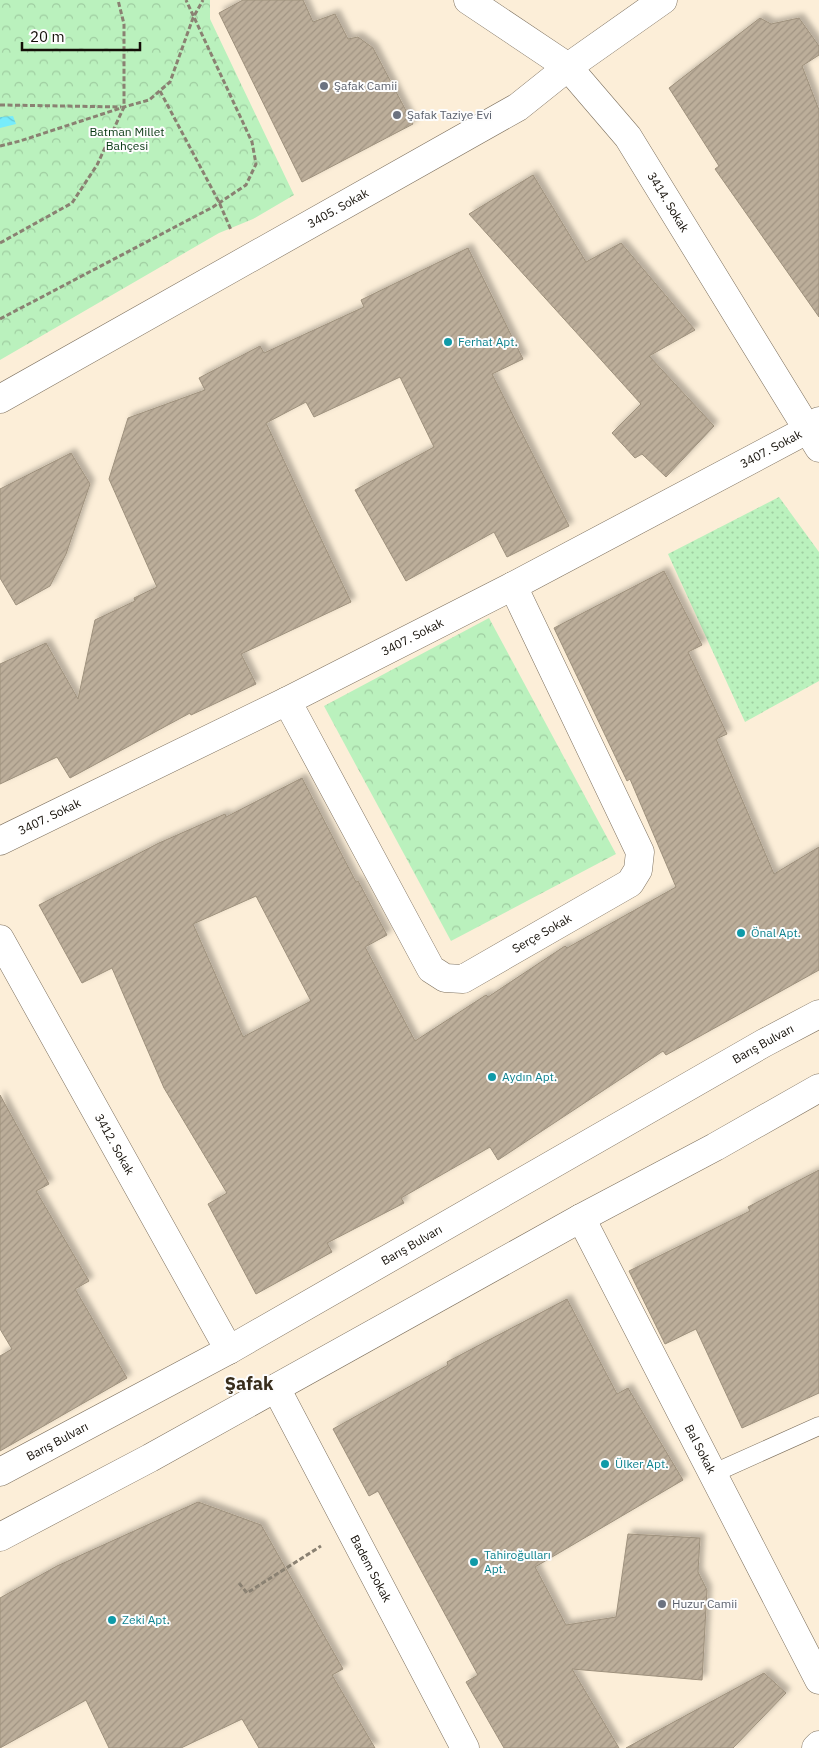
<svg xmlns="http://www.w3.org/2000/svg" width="819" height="1748" font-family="'IBM Plex Sans',sans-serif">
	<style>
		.park { fill: url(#park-crowns) }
		.garden { fill: url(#garden-dots) }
		.water { fill: url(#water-waves) }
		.building { fill: url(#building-hatch); stroke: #9e917d; fill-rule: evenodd; filter: url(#shadow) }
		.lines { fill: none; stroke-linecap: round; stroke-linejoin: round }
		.service-casing { stroke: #7d705e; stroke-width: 19 }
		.minor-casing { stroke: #7d705e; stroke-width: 29 }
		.secondary-casing { stroke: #7d705e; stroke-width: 29 }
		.path { stroke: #8a8172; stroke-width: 3; stroke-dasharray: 5 2.5; stroke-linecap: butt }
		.service { stroke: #fff; stroke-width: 18 }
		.minor { stroke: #fff; stroke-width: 28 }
		.secondary { stroke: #fff; stroke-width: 28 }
		.worship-dot { fill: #6b7280; stroke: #fdfdfd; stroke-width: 2 }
		.culture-dot { fill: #0f9aa8; stroke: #fdfdfd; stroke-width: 2 }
		.labels { text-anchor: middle; stroke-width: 4; stroke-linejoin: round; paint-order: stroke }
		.worship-label { font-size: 12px; fill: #5b616d; stroke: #fdfdfd; text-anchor: start }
		.park-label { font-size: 12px; fill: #083812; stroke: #fdfdfd }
		.street-label { font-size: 12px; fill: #140f08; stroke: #fdfdfd }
		.culture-label { font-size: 12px; fill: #0d838f; stroke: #fdfdfd; text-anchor: start }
		.district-label { font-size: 18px; font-weight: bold; fill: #382d1c; stroke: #fdfdfd }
	</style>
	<defs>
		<pattern id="park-crowns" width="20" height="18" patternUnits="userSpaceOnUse" patternTransform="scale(1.25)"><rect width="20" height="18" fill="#baf1bd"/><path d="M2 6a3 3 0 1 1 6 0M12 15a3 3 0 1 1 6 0" fill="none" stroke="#9fcda1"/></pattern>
		<pattern id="garden-dots" width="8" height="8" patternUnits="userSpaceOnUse" patternTransform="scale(1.25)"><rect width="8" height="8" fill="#baf1bd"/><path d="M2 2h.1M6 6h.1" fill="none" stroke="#9fcda1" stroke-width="1.8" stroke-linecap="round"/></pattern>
		<pattern id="water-waves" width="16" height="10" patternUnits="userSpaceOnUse" patternTransform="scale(1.25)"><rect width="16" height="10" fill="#77ecfb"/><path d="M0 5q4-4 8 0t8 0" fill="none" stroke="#66c9d6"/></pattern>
		<pattern id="building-hatch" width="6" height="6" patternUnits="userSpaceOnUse" patternTransform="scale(1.25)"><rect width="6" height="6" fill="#bcae9a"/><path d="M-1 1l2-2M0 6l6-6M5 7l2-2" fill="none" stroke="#a19483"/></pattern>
		<filter id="shadow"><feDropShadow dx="4.5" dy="-4.5" stdDeviation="2.5" flood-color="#0004"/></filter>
	</defs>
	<rect width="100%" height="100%" fill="#fceed8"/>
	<g class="park">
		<path d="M0 0H210V19L294 195 253 219 219 233 0 360Z"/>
		<path d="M489 618 616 854 451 941 324 706Z"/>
	</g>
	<path class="garden" d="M779 497 819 552V681L745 722 668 554Z"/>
	<path class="water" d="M13 116 16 124 0 128V117Z"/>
	<g class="building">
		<path d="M243 0H303L313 22 335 14 348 39 358 37 373 48 413 124 302 182 219 13Z"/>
		<path d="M760 18 771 24 799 18 819 46V55L802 66 819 110V317L715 169 719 166 669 88Z"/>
		<path d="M533 175 586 262 621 243 695 330 649 356 714 426 666 477 642 454 635 458 612 433 641 404 469 214Z"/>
		<path d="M468 248 523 359 492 374 569 526 507 557 494 532 406 581 355 490 434 447 400 377 314 417 306 402 266 423 351 602 241 654 256 684 191 715 190 713 70 778 57 757 0 784V664L46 643 78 699 95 620 135 601 134 598 157 587 109 479 128 418 205 390 199 378 260 346 264 353 364 307 361 300Z"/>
		<path d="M71 453 90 484 66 554 50 586 16 605 0 578V489Z"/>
		<path d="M664 571 702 645 688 652 727 734 716 739 774 874 819 847V970L666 1055 663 1051 498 1160 490 1147 401 1198 404 1203 327 1243 332 1252 256 1294 208 1204 227 1193 164 1088 112 968 82 983 39 905 159 843 225 814 226 817 302 778 356 882 358 881 387 935 365 947 415 1041 486 995 488 997 565 946 567 948 676 887 630 779 627 781 554 628ZM256 896 311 1001 243 1037 193 924Z"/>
		<path d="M0 1095 49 1184 36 1191 89 1281 75 1289 127 1378 0 1451V1356L12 1349 0 1329Z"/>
		<path d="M819 1170V1393L742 1428 696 1329 665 1344 629 1271 750 1211 748 1207Z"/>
		<path d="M567 1299 617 1394 628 1388 683 1480 535 1567 566 1625 616 1617 628 1534 700 1538 698 1572 707 1590 702 1680 572 1669 619 1748H504L466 1682 478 1675 378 1491 369 1496 333 1429 448 1365 447 1362Z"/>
		<path d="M198 1502 261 1525 343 1669 332 1675 375 1748H259L242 1719 181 1748H109L86 1700 0 1748V1598L57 1566Z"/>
		<path d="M764 1673 786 1693 733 1748H626Z"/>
	</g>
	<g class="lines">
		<g class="service-casing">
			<path id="service" d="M714 1473 819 1426"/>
		</g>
		<g class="minor-casing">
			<g id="minor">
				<path id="s1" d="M468 0 568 67 628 137 819 448"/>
				<path id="s2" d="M0 399 518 107 568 67 663 0"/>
				<path id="s3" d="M287 701 431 969 445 978 463 979 630 883 638 870 640 852 513 586"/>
				<path id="s4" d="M0 841 287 701 513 586 807 430 819 421"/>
				<path id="s5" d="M0 939 229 1350"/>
				<path id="s6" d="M581 1218 819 1680"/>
				<path id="s7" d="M276 1388 465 1748"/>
				<path d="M816 1748 819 1745"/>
			</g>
		</g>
		<g class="secondary-casing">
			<g id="secondary">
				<path id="s8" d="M0 1472 229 1350 764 1043 819 1014"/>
				<path d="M0 1537 150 1458 581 1218 715 1147 819 1088"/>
			</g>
		</g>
		<g class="path">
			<path d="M160 91 219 202 231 230"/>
			<path d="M0 105 121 107"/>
			<path d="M0 146 20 141 124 107 149 100 170 82 193 18 203 0"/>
			<path d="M0 243 72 203 97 165 124 107V24L118 0"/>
			<path d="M0 319 213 207 246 185 256 164 252 142 186 0"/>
			<path d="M239 1583 247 1593 321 1546"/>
		</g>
		<use href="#service" class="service"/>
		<use href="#minor" class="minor"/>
		<use href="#secondary" class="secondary"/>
	</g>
	<g class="worship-dot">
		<circle cx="324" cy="86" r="5"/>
		<circle cx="397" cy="115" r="5"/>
		<circle cx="662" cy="1604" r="5"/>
	</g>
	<g class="culture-dot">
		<circle cx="448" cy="342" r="5"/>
		<circle cx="741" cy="933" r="5"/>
		<circle cx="492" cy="1077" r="5"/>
		<circle cx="605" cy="1464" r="5"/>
		<circle cx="474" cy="1562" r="5"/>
		<circle cx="112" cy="1620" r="5"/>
	</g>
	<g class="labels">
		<g class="worship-label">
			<text x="334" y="90">Şafak Camii</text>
			<text x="407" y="119">Şafak Taziye Evi</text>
			<text x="672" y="1608">Huzur Camii</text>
		</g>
		<g class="park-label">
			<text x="127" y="136">Batman Millet<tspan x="127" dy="14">Bahçesi</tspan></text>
		</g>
		<g class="street-label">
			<text dy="4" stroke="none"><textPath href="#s1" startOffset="289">3414. Sokak</textPath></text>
			<text dy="4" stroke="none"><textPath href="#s2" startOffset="388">3405. Sokak</textPath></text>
			<text dy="4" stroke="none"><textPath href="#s4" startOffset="865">3407. Sokak</textPath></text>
			<text dy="4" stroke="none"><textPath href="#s4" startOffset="460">3407. Sokak</textPath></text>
			<text dy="4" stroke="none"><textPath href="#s4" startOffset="55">3407. Sokak</textPath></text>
			<text dy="4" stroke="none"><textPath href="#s3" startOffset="430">Serçe Sokak</textPath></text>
			<text dy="4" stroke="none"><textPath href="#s8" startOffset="875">Barış Bulvarı</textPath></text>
			<text dy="4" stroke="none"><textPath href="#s5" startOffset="235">3412. Sokak</textPath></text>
			<text dy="4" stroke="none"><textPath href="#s8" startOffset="470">Barış Bulvarı</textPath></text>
			<text dy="4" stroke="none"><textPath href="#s8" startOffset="65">Barış Bulvarı</textPath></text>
			<text dy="4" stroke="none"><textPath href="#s6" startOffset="260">Bal Sokak</textPath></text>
			<text dy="4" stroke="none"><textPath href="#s7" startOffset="204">Badem Sokak</textPath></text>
		</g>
		<g class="culture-label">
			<text x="458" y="346">Ferhat Apt.</text>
			<text x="751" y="937">Önal Apt.</text>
			<text x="502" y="1081">Aydın Apt.</text>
			<text x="615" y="1468">Ülker Apt.</text>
			<text x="484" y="1559">Tahiroğulları<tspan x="484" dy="14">Apt.</tspan></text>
			<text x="122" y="1624">Zeki Apt.</text>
		</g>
		<g class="district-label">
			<text x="249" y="1390">Şafak</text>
		</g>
	</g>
	<path d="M22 42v8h118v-8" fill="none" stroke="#140f08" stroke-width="2.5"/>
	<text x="30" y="42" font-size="15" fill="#140f08" stroke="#fdfdfd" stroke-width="4" paint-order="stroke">20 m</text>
</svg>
